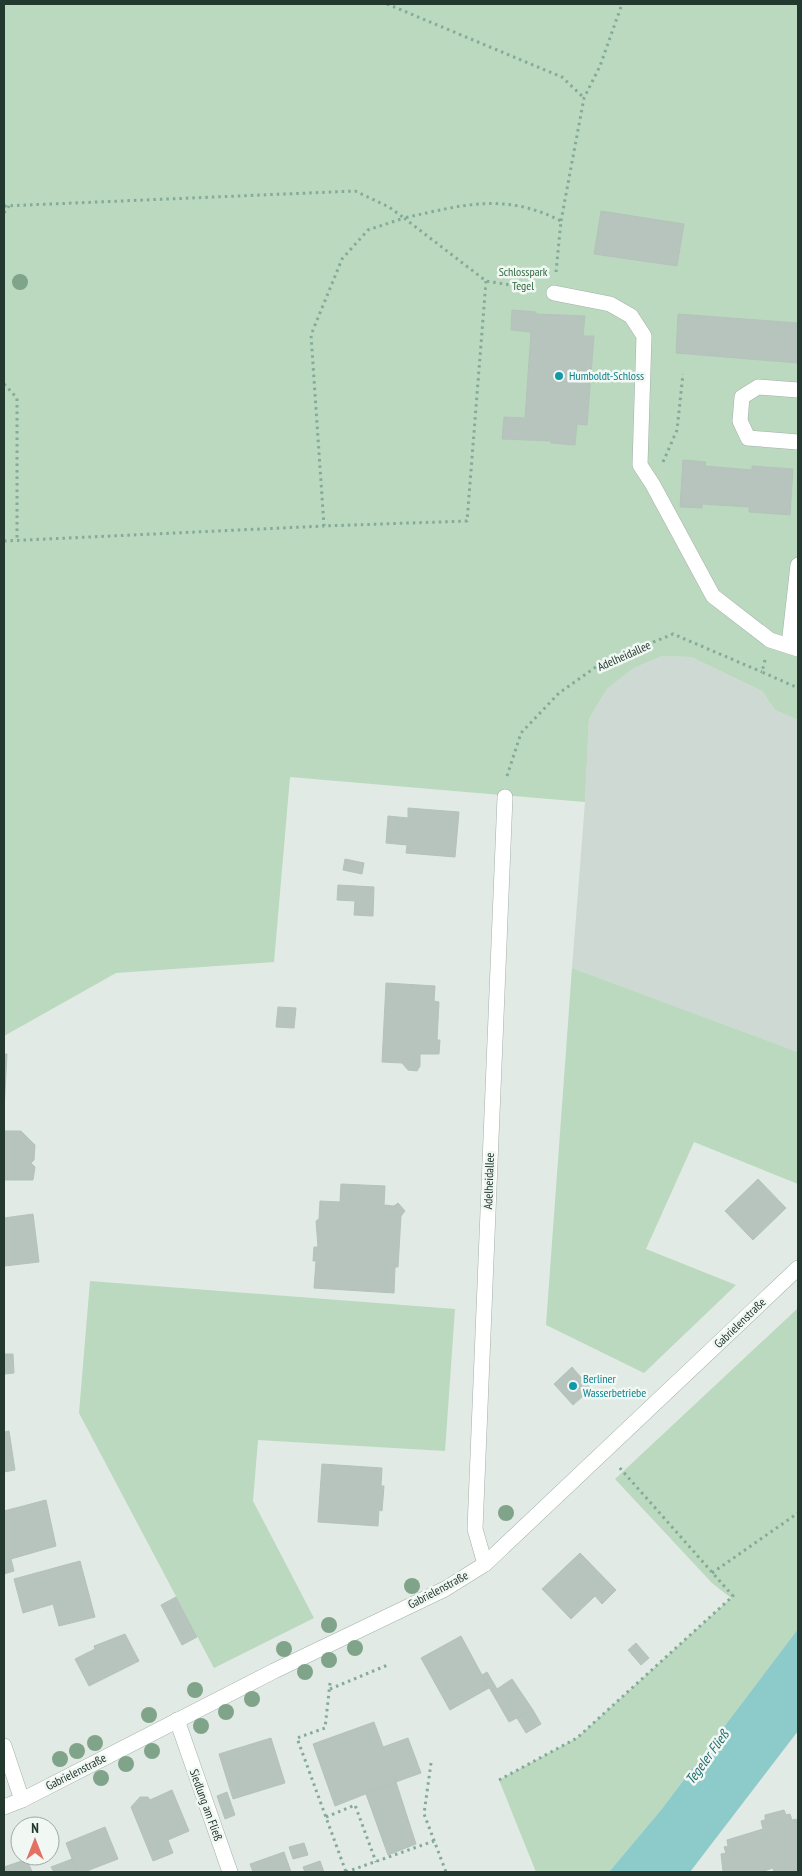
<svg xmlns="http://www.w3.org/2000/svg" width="802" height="1876" font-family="'PT Sans Narrow',sans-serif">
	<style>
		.built { fill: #cfd9d3 }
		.green { fill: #bbd9bf }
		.water { fill: #8dcaca }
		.building { fill: #b6c4bd; stroke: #b4c3ba }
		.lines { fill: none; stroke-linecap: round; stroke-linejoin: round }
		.lane-casing { stroke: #a4b1aa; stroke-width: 16 }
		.street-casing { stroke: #a4b1aa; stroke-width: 16 }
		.path { stroke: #84aa99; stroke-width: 3; stroke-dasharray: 2.5 4; stroke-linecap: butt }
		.lane { stroke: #fff; stroke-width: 15 }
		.street { stroke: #fff; stroke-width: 15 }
		.tree { fill: #80a489 }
		.culture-dot { fill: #0f9aa8; stroke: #f1f7f3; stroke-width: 2 }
		.labels { text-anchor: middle; stroke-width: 5; stroke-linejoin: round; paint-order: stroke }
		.park-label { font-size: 12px; fill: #316b3f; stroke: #f1f7f3 }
		.culture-label { font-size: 12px; fill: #0d838f; stroke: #f1f7f3; text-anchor: start }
		.street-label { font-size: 12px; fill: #23392f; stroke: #f1f7f3 }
		.water-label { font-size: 14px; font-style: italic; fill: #236d6e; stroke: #f1f7f3 }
	</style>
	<rect width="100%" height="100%" fill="#e1eae4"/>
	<path class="built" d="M662 656 691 657 762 691 775 710 798 720V1052L572 968 585 802 589 719 607 689 634 668Z"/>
	<g class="green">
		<path d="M4 4H798V720L775 710 762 691 691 657 662 656 634 668 607 689 589 719 585 802 290 777 274 962 116 973 4 1036Z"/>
		<path d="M572 968 798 1052V1184L694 1142 646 1249 736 1285 644 1373 546 1325Z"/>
		<path d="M90 1281 455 1309 445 1451 258 1440 253 1501 314 1618 214 1668 79 1413Z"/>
		<path d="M798 1308V1629L661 1810 609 1872H536L499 1780 577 1738 731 1598 712 1583 615 1479Z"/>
	</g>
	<path class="water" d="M798 1629V1731L690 1872H609L661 1810Z"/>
	<g class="building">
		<path d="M601 211 684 224 677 266 594 254Z"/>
		<path d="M512 310 536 312V314L585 316 583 336H594L587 425 577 424 575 445 551 443V441L502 439 504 417 525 418 531 332 511 330Z"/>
		<path d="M678 314 798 323V363L676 353Z"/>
		<path d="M683 460 706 462 705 466 752 470V466L793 469 790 515 749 512V507L702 504V508L680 507Z"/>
		<path d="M408 808 459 812 455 857 406 853 407 845 386 843 388 816 408 818Z"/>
		<path d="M345 859 364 863 362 874 343 870Z"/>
		<path d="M338 885 374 887 373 916 354 915 355 901 337 900Z"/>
		<path d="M386 983 435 986 434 1001 439 1002 437 1040H440L439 1054H420V1066L417 1071 408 1070 402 1063 382 1062Z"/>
		<path d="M278 1007 296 1008 294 1028 276 1027Z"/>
		<path d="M4 1054H7L4 1109Z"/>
		<path d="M4 1131H21L35 1145 34 1160 31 1163 35 1167 33 1180H4Z"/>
		<path d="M758 1179 786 1208 753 1240 725 1211Z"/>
		<path d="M341 1184 385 1186 384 1205 394 1206 398 1203 405 1211 401 1216 398 1267H395L394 1293 314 1288 316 1261H313L314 1247H318L316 1221 319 1219 320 1201 340 1202Z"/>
		<path d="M33 1214 39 1262 4 1266V1218Z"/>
		<path d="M4 1354H13L14 1373 4 1374Z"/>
		<path d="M572 1367 591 1389 573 1405 554 1384Z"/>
		<path d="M9 1431 15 1470 4 1472V1432Z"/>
		<path d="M322 1464 382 1468 381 1486H384L382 1511 379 1510 378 1526 318 1522Z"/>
		<path d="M46 1500 56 1546 4 1561V1511Z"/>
		<path d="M580 1553 616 1590 602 1604 595 1596 571 1619 542 1589Z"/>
		<path d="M11 1559 14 1571 4 1574V1561Z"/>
		<path d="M80 1561 95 1617 59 1626 53 1604 23 1613 14 1579Z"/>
		<path d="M176 1597 197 1637 182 1645 161 1605Z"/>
		<path d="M125 1634 139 1661 89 1686 75 1659 95 1649 94 1646Z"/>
		<path d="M461 1636 489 1688 450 1710 421 1658Z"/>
		<path d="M636 1643 649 1658 641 1665 628 1650Z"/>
		<path d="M487 1672 497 1689 512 1679 533 1710 509 1722 482 1675Z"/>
		<path d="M533 1710 541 1724 526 1733 517 1718Z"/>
		<path d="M374 1722 396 1782 335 1806 313 1744Z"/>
		<path d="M271 1738 285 1783 233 1799 219 1754Z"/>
		<path d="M408 1738 421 1773 396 1782 383 1747Z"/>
		<path d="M396 1782 416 1844 388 1855 366 1794Z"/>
		<path d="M172 1790 189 1831 168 1840 173 1853 153 1861 131 1807 140 1797H148L150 1800Z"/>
		<path d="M227 1792 235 1815 225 1819 217 1796Z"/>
		<path d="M784 1810 786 1815 790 1814 792 1820 796 1819 798 1824V1872H774L773 1868 761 1872H723L721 1854 726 1853 724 1847 728 1846 727 1840 763 1829 761 1821 765 1820V1815Z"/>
		<path d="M105 1827 118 1859 84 1872H77L66 1843Z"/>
		<path d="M304 1843 308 1855 293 1859 289 1847Z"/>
		<path d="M284 1852 291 1872H253L250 1864Z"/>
		<path d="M27 1859 32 1872H4V1867Z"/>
		<path d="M72 1859 77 1872H54L51 1867Z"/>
		<path d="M320 1861 324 1872H305L303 1867Z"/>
	</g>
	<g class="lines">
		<g class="lane-casing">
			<g id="lane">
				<path d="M554 293 610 304 631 316 644 336 640 465 653 485 713 596 770 640 798 649"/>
				<path d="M798 390 758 387 742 397 740 421 748 438 798 442"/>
				<path d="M789 645 798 565"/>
				<path d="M177 1720 230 1872"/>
			</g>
		</g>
		<g class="street-casing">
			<g id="street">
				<path d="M485 1564 475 1529 505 797"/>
				<path d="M4 1746 22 1800"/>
				<path d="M4 1807 22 1800 274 1671 445 1589 485 1564 798 1268"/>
			</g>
		</g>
		<g class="path">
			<path d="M387 4 562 77 584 98"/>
			<path d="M4 206 355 191 389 207 404 218C462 205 505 192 561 221L556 272"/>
			<path d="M4 213 9 206"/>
			<path d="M561 221 584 98 600 66 622 4"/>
			<path d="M486 281 467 521 324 526 311 335 342 259 368 230 404 218 486 281 535 289"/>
			<path d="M4 384 17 398V541"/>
			<path d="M663 462 677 430 683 374"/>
			<path d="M4 541 324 526"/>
			<path d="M765 660 762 672 798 688"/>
			<path d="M507 776 521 733 559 693 600 664 673 634 762 672"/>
			<path d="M712 1573 798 1513"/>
			<path d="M330 1683 325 1728 297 1738 346 1872"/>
			<path d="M330 1689 390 1664"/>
			<path d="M431 1763 424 1814 446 1872"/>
			<path d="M499 1780 577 1738 733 1596 619 1467"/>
			<path d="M326 1817 355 1805 376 1862"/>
			<path d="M346 1872 434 1841"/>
		</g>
		<use href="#lane" class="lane"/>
		<use href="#street" class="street"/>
	</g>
	<g class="tree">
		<circle cx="20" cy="282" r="8"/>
		<circle cx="506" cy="1513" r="8"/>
		<circle cx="412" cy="1586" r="8"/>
		<circle cx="329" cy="1625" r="8"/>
		<circle cx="355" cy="1648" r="8"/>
		<circle cx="284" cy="1649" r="8"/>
		<circle cx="329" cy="1660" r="8"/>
		<circle cx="305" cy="1672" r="8"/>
		<circle cx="195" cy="1690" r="8"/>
		<circle cx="252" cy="1699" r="8"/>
		<circle cx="226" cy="1712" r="8"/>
		<circle cx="149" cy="1715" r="8"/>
		<circle cx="201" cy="1726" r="8"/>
		<circle cx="95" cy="1743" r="8"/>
		<circle cx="77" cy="1751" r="8"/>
		<circle cx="152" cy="1751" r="8"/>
		<circle cx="60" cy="1759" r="8"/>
		<circle cx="126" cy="1764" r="8"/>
		<circle cx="101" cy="1778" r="8"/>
	</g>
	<g class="culture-dot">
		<circle cx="559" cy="376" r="5"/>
		<circle cx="573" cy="1386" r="5"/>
	</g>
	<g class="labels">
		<g class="park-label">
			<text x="523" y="276">Schlosspark<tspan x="523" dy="14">Tegel</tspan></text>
		</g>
		<g class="culture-label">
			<text x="569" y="380">Humboldt-Schloss</text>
			<text x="583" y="1383">Berliner<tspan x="583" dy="14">Wasserbetriebe</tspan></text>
		</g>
		<g class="street-label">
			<text transform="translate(624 656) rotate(-24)" y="4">Adelheidallee</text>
			<text transform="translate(489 1181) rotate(-88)" y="4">Adelheidallee</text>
			<text transform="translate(740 1323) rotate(-44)" y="4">Gabrielenstraße</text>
			<text transform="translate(438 1590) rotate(-28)" y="4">Gabrielenstraße</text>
			<text transform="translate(76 1772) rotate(-27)" y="4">Gabrielenstraße</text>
			<text transform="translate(206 1805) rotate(70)" y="4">Siedlung am Fließ</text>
		</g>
		<g class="water-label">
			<text transform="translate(707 1757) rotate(-54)" y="5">Tegeler Fließ</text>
		</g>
	</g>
	<rect width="802" height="1876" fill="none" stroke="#23392f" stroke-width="10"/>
	<g transform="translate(35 1841)"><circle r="24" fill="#f1f7f3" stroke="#9faba5"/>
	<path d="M0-4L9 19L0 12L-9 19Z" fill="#e47064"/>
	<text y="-8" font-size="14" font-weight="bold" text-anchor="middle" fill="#23392f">N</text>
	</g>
</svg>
